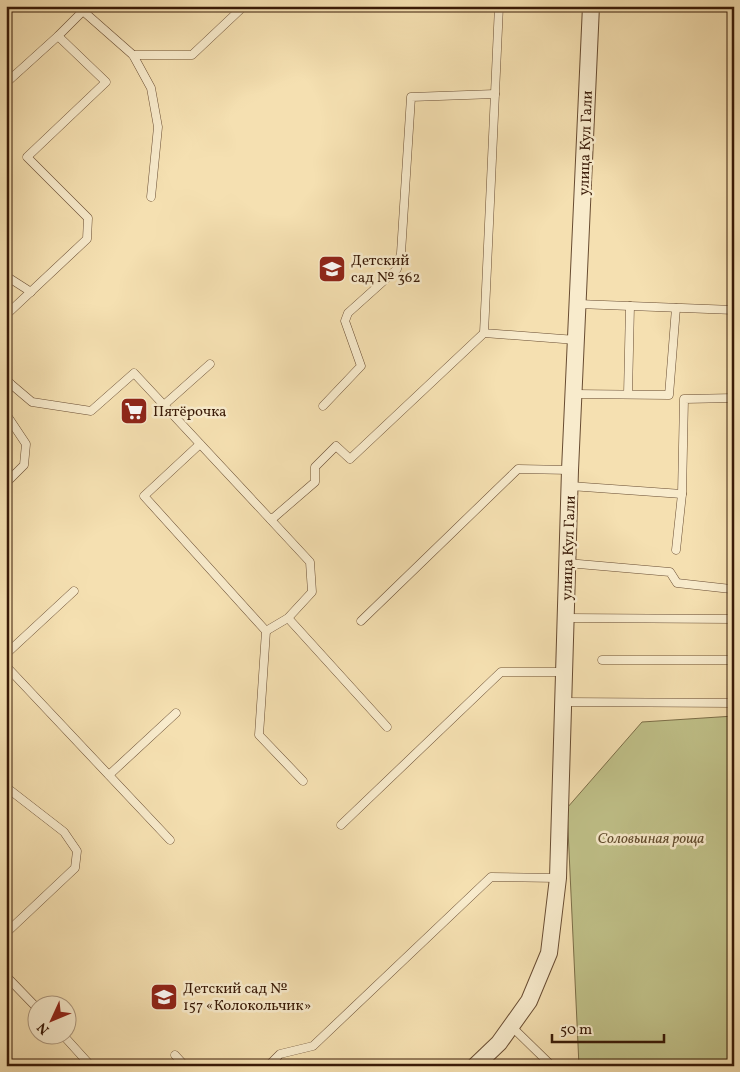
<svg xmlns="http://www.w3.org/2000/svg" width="740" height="1072" font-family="Vollkorn,serif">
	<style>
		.green { fill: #c0c189; stroke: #7c6e48 }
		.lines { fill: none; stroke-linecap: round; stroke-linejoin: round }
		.service-casing { stroke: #684c32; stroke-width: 9 }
		.minor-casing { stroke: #684c32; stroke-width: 18 }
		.service { stroke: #f8ebcc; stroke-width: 8 }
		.minor { stroke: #f8ebcc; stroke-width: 16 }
		.labels { text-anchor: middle; stroke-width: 5; stroke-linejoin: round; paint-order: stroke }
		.street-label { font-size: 15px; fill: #391a07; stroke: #f8ebcc }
		.poi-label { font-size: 15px; fill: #391a07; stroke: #f8ebcc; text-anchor: start }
		.park-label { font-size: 15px; font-style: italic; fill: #624c2e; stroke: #f8ebcc }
	</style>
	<rect width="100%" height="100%" fill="#f5e0b1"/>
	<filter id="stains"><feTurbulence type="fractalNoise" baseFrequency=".004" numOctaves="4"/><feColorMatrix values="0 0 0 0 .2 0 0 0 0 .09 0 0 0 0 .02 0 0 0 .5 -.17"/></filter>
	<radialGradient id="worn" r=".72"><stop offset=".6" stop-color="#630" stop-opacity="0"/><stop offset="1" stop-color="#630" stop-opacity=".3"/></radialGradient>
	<path class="green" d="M734 716V1066H579L567 808 642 722Z"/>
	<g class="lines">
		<g class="service-casing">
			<g id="service">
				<path d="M499 6 484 333 576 340"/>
				<path d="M83 11 133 55 151 88 158 127 151 197"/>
				<path d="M133 55H192L244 6"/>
				<path d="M6 83 58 36"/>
				<path d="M6 276 31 292"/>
				<path d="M578 304 734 310"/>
				<path d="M6 315 87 239 88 218 27 157 106 82 58 36 83 11 78 6"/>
				<path d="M6 380 32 402 91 411 134 373 271 520 315 482V467L336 446 350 459 484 333"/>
				<path d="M574 394 669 395 676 308"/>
				<path d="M628 394 630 306"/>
				<path d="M6 397 10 383"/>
				<path d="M164 405 210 364"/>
				<path d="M323 406 361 366 345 321 348 313 397 269 401 253 411 97 495 94"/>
				<path d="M6 414 26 444 24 465 6 483"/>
				<path d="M200 444 144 496 266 631 259 735 303 781"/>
				<path d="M570 486 682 494"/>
				<path d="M676 550 682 494 684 399 734 398"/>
				<path d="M567 563 670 572 677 583 731 589"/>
				<path d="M288 618 387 727"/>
				<path d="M566 618 734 619"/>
				<path d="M361 621 518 469 570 470"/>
				<path d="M266 631 288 618 312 592 310 562 271 520"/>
				<path d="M6 654 74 591"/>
				<path d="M602 660H734"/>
				<path d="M6 666 170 840"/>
				<path d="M563 702 734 703"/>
				<path d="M109 775 176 713"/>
				<path d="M6 787 64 832 77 851 75 868 6 933"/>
				<path d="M341 825 501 672H564"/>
				<path d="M6 976 38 1009"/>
				<path d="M511 1026 552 1066"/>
				<path d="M62 1034 91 1066"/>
				<path d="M175 1055 185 1066"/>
				<path d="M268 1066 280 1054 313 1046 491 877 558 878"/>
			</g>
		</g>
		<g class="minor-casing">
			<path id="minor" d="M475 1066 499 1043 529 1001 549 953 558 878 570 470 591 6"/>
		</g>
		<use href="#service" class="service"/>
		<use href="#minor" class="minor"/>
	</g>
	<defs>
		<g id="school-square" transform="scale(1.4375)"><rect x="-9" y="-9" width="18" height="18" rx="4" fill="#8f2418" stroke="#f8ebcc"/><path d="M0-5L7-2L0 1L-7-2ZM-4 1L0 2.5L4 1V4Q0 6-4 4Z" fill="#fff"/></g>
		<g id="supermarket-square" transform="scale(1.4375)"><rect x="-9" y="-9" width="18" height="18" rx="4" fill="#8f2418" stroke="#f8ebcc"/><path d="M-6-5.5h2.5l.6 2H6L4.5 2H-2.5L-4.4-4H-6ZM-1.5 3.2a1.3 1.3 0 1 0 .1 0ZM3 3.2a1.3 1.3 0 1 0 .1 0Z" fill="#fff"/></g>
	</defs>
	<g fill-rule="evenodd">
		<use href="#school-square" x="332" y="269"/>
		<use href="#supermarket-square" x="134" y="411"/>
		<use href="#school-square" x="164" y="997"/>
	</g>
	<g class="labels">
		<g class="street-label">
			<text transform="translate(585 143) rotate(-88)" y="5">улица Кул Гали</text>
			<text transform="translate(568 548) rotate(-88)" y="5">улица Кул Гали</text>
		</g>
		<g class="poi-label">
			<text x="351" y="265">Детский<tspan x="351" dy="17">сад № 362</tspan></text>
			<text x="153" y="416">Пятёрочка</text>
			<text x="183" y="993">Детский сад №<tspan x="183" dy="17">157 «Колокольчик»</tspan></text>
		</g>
		<g class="park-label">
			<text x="651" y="843">Соловьиная роща</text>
		</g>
	</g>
	<rect width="740" height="1072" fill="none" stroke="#f5e0b1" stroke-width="25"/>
	<rect x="8" y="8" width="725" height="1057" fill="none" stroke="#391a07" stroke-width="2.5"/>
	<rect x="12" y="12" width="715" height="1047" fill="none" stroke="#391a07"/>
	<g transform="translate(52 1020) rotate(226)"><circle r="24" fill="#f8ebcc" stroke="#ac977d"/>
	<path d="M0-4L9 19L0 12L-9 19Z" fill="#8f2418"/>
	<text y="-8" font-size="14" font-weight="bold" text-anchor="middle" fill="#391a07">N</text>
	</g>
	<path d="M552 1034v8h112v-8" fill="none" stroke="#391a07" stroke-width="2.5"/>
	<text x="560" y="1034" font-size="15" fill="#391a07" stroke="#f8ebcc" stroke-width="4" paint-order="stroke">50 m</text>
	<rect width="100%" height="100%" filter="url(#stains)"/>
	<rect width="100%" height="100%" fill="url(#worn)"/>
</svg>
